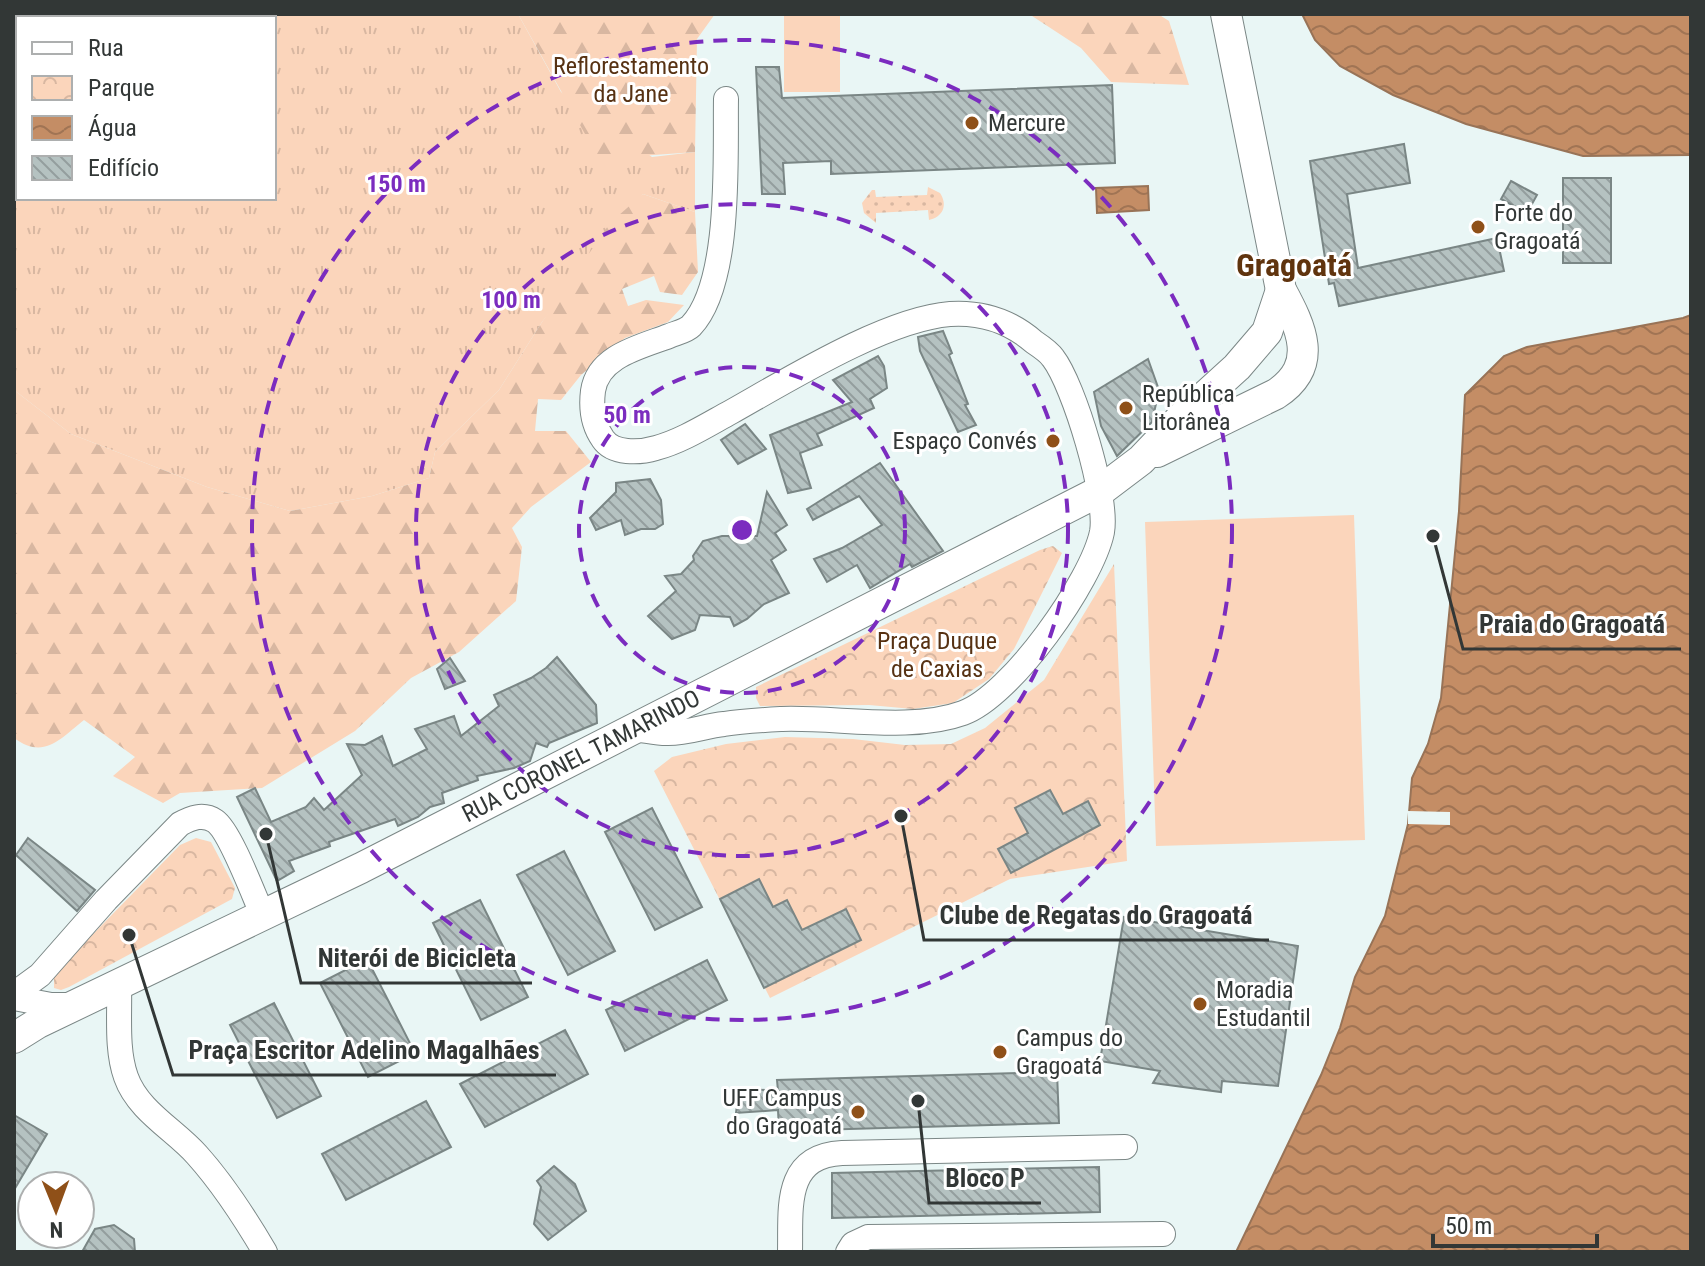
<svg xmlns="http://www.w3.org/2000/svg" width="1705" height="1266" font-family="'Roboto Condensed',sans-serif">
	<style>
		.grass { fill: url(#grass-tufts); fill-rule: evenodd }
		.forest { fill: url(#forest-firs) }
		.park { fill: url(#park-crowns) }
		.garden { fill: url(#garden-dots) }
		.pitch { fill: #fbd5bb }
		.water { fill: url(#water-waves); stroke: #987357; stroke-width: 2 }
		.pier { fill: #e9f6f5 }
		.building { fill: url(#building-back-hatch); stroke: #7a8685; stroke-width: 2 }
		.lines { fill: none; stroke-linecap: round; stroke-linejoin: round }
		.minor-casing { stroke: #7b8786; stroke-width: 26 }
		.major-casing { stroke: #7b8786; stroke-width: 32 }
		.minor { stroke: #fff; stroke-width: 24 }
		.major { stroke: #fff; stroke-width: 30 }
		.ring { fill: none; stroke: #7b2cbf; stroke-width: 4; stroke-dasharray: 14 10 }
		.poi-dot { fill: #8f5018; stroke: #fff; stroke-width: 3 }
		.labels { text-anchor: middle; stroke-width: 6; stroke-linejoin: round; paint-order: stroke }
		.park-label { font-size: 24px; fill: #573213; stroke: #fff }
		.poi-label { font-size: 24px; fill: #323736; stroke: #fff; text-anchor: start }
		.street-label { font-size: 24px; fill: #323736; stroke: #fff }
		.district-label { font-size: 32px; font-weight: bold; fill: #60340e; stroke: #fff }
		.centre { fill: #7b2cbf; stroke: #fff; stroke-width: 4 }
		.ring-label { font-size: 24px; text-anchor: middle; font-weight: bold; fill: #7b2cbf; stroke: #fff; stroke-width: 6; stroke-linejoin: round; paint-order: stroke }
		.leader { fill: none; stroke: #323736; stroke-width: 3 }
		.callout-dot { fill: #323736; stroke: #fff; stroke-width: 3 }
		.callout-label { font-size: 26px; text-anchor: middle; font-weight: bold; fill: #323736; stroke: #fff; stroke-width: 6; stroke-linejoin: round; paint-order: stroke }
	</style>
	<defs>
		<pattern id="grass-tufts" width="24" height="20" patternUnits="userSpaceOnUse" patternTransform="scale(2)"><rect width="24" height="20" fill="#fbd5bb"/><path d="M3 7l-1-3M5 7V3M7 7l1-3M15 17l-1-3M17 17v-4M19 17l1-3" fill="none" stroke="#d8b7a1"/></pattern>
		<pattern id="forest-firs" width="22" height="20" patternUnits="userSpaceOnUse" patternTransform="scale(2)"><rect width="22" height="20" fill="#fbd5bb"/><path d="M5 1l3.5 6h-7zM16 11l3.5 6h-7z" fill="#d8b7a1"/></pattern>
		<pattern id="park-crowns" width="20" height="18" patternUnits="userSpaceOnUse" patternTransform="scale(2)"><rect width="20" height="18" fill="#fbd5bb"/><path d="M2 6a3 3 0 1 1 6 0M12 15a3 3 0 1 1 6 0" fill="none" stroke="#d8b7a1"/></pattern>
		<pattern id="garden-dots" width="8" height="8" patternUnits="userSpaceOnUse" patternTransform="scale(2)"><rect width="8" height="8" fill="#fbd5bb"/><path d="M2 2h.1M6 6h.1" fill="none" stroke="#d8b7a1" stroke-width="1.8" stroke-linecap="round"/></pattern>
		<pattern id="water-waves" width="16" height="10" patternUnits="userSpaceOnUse" patternTransform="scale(2)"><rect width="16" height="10" fill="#c48d65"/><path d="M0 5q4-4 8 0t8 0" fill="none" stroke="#a07454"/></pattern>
		<pattern id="building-back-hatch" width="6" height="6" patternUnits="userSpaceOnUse" patternTransform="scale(2)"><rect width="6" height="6" fill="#b5c2c1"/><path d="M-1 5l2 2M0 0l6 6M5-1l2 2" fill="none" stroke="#949e9e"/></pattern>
	</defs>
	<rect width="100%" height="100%" fill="#e9f6f5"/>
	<path class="grass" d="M14 14H518L561 92 652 157 695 152V212L643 194 542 322 499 390 435 452 429 478 372 496 290 511 207 487 71 434 14 390ZM18 18H274V198H18Z"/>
	<g class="forest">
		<path d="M518 14H715L697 39 695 152 599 159Z"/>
		<path d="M1029 14H1158L1169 21 1189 85 1111 82 1081 48Z"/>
		<path d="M643 194 695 212 698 272 682 295 660 292 654 276 622 289 628 306 646 300 684 305 668 322 625 338 581 375 561 400 538 399 535 431H566L591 462 531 507 512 528 522 547 516 601 459 652 411 678 355 731 262 788 180 793 163 803 113 776 135 757 84 720C60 739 44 760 14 738V390L71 434 207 487 290 511 372 496 429 478 435 452 499 390 542 322 610 223Z"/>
	</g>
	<g class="park">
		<path d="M1053 546 1062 553 1014 649 989 679 953 703 913 709 869 705 760 706 756 698V687L1040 550Z"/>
		<path d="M1114 564 1127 861 1010 879 770 998 654 771 672 757 726 744 785 737 853 739 905 745 951 744 985 728 1044 680Z"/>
		<path d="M196 838 211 842 235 888 232 899 69 987 61 990 54 988V977L58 970 180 845Z"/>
	</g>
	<path class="garden" d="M928 187 940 193C948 205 943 217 929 220L928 210 876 213V223L864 213 862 203 872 190H875L876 197 927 195Z"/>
	<g class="pitch">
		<rect x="784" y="14" width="56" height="78"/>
		<path d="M1354 515 1365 840 1156 846 1145 522Z"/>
	</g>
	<g class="water">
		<path d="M1302 14H1691V155L1583 156 1466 124 1393 95 1340 66 1315 40Z"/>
		<path d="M1148 186 1149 210 1097 213 1096 188Z"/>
		<path d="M1691 315V1252H1236L1321 1075 1340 1028 1355 977 1385 916 1408 824 1412 778 1428 744 1441 698 1459 511 1465 395 1504 356 1527 347 1683 318Z"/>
	</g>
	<path class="pier" d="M1408 811 1450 812V825L1408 824Z"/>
	<g class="building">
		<path d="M756 67H779L782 98 1112 85 1115 163 831 174V161L783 163 785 194H762Z"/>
		<path d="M1404 144 1410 183 1347 194 1358 268 1497 238 1504 271 1339 306 1334 283 1329 284 1310 161Z"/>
		<rect x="1563" y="178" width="48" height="85"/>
		<path d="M1511 181 1537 195 1527 213 1501 199Z"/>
		<path d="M943 331 952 353 949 355 968 404 965 405 976 425 958 432 920 351 918 337Z"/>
		<path d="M878 356 884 366 887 388 870 399 874 408 817 434 822 445 800 453 811 488 788 493 770 435 852 402 833 380Z"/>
		<path d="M1148 359 1159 390 1152 422 1117 456 1101 426 1094 392Z"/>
		<path d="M745 424 766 449 738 464 721 440Z"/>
		<path d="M880 463 943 551 912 567 910 564 870 588 857 565 827 582 814 559 842 548 882 525 859 496 813 520 807 509Z"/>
		<path d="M650 479 661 500 663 524 655 529H641L625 535 621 520 596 530 590 518 616 492V483Z"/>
		<path d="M767 492 787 525 775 533 786 550 771 560 789 593 764 604 747 619 734 626 730 617 700 615 695 630 672 639 648 616 676 591 665 576 681 574 694 560 693 556 703 541 722 536H757Z"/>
		<path d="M557 657 596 705 597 723 549 743 547 747 536 743 530 761 514 768 477 776 478 780 442 793 444 803 430 807 418 817 398 826 395 819 329 842 330 846 289 861 294 871 277 881 237 797 255 788 271 822 306 807 314 798 324 810 362 775 347 744 365 745 382 736 393 766 427 749 415 729 454 716 461 736 499 706 494 695 531 678 546 668Z"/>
		<path d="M450 658 465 681 445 689 437 669Z"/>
		<path d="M1050 790 1063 814 1088 801 1100 825 1011 873 998 849 1028 833 1015 808Z"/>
		<path d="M652 808 702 907 655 930 605 832Z"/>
		<path d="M28 838 95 890 77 911 16 855Z"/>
		<path d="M564 851 615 951 568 975 517 875Z"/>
		<path d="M759 879 773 907 787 900 802 930 846 909 861 940 764 988 720 899Z"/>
		<path d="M480 900 528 997 481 1020 433 923Z"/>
		<path d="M1124 917 1298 946 1278 1086 1222 1081 1221 1092 1153 1083 1160 1071 1100 1061Z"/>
		<path d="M367 959 415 1053 368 1077 320 983Z"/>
		<path d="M707 960 727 1000 625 1051 606 1010Z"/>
		<path d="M274 1003 321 1096 277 1118 230 1025Z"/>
		<path d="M565 1030 588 1074 485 1127 460 1084Z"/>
		<path d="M1057 1072 1059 1123 779 1131 778 1110 736 1113 739 1088 778 1091 777 1080Z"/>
		<path d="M426 1101 451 1147 346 1200 322 1154Z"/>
		<path d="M14 1115 47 1134 14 1190Z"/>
		<path d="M554 1166 575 1184 586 1211 548 1240 534 1224 541 1187 537 1181Z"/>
		<path d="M1099 1167 1100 1212 832 1218V1173Z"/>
		<path d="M114 1225 134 1239 135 1252H82L95 1229Z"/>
	</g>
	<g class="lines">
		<g class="minor-casing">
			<g id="minor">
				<path d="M633 729C644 730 656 733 666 733 685 734 705 726 724 724 743 721 763 720 782 719 838 717 911 732 963 713 1011 696 1092 581 1102 532 1108 498 1074 385 1053 358 1049 352 1040 346 1034 342 1010 321 982 312 950 314 886 319 788 380 731 412 707 425 682 441 656 448 639 453 613 454 603 439 593 425 591 407 593 391 598 356 640 347 669 336 676 333 686 331 691 326 732 283 725 156 726 99"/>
				<path d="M119 985C120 1015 116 1049 126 1077 138 1111 175 1130 197 1155 224 1185 245 1218 265 1252"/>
				<path d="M14 994 40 975 106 900 180 824C191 818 203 813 215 821 230 831 254 896 263 916"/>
				<path d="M14 998 51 1005H75"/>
				<path d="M790 1252C791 1209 783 1156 842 1153L1125 1147"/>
				<path d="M848 1252 853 1244 868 1237 1163 1234"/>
			</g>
		</g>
		<g class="major-casing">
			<g id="major">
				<path d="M1157 452 1276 394C1320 365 1301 327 1281 290L1226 14"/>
				<path d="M14 1038 38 1023 361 868 1100 491 1141 460 1182 417 1237 367 1267 332 1281 290"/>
			</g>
		</g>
		<use href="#minor" class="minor"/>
		<use href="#major" class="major"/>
	</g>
	<g class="ring">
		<circle cx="742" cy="530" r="163"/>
		<circle cx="742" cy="530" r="326"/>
		<circle cx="742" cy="530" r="490"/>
	</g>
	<g class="poi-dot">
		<circle cx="972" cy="123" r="8"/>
		<circle cx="1478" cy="227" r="8"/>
		<circle cx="1126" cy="408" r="8"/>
		<circle cx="1053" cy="441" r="8"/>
		<circle cx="1200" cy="1004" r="8"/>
		<circle cx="1000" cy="1052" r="8"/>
		<circle cx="858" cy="1112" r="8"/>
	</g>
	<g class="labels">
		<g class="park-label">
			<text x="631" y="74">Reflorestamento<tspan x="631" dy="28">da Jane</tspan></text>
			<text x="937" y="649">Praça Duque<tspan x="937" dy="28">de Caxias</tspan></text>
		</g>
		<g class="poi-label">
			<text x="988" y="131">Mercure</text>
			<text x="1494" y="221">Forte do<tspan x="1494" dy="28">Gragoatá</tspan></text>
			<text x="1142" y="402">República<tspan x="1142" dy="28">Litorânea</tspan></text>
			<text x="1037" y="449" text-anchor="end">Espaço Convés</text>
			<text x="1216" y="998">Moradia<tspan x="1216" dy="28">Estudantil</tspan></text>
			<text x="1016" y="1046">Campus do<tspan x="1016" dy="28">Gragoatá</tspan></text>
			<text x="842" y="1106" text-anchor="end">UFF Campus<tspan x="842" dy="28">do Gragoatá</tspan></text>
		</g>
		<g class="street-label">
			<text transform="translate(581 756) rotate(-27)" y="8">RUA CORONEL TAMARINDO</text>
		</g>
		<g class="district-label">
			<text x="1294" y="276">Gragoatá</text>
		</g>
	</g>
	<circle cx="742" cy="530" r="12" class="centre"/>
	<g class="ring-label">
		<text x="396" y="192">150 m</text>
		<text x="511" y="308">100 m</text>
		<text x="627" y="423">50 m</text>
	</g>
	<path class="leader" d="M1433 536L1463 649H1681M901 816L924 940H1269M266 834L301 983H532M129 935L173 1075H556M918 1101L929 1203H1041"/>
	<g class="callout-dot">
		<circle cx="1433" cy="536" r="8"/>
		<circle cx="901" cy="816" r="8"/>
		<circle cx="266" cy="834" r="8"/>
		<circle cx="129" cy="935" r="8"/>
		<circle cx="918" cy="1101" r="8"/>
	</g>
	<g class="callout-label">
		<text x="1572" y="633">Praia do Gragoatá</text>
		<text x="1096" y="924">Clube de Regatas do Gragoatá</text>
		<text x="417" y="967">Niterói de Bicicleta</text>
		<text x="364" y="1059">Praça Escritor Adelino Magalhães</text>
		<text x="985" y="1187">Bloco P</text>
	</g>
	<rect width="1705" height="1266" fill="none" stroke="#323736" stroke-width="32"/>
	<rect x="16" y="16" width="260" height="184" fill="#ffffff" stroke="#adafaf" stroke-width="2"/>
	<rect x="32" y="42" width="40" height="12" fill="#ffffff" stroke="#adafaf" stroke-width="2"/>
	<text x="88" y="56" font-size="24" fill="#323736">Rua</text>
	<rect x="32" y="76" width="40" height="24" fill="url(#park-crowns)" stroke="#adafaf" stroke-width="2"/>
	<text x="88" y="96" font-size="24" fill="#323736">Parque</text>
	<rect x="32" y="116" width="40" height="24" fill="url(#water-waves)" stroke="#adafaf" stroke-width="2"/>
	<text x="88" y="136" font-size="24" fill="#323736">Água</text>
	<rect x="32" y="156" width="40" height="24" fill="url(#building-back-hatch)" stroke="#adafaf" stroke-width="2"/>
	<text x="88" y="176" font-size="24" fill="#323736">Edifício</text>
	<g transform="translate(56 1210) rotate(179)"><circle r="38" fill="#ffffff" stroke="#adafaf" stroke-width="2"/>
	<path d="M0-6L14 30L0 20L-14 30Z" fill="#8f5018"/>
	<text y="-12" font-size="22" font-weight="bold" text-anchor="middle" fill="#323736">N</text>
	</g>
	<path d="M1433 1234v12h164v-12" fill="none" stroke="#323736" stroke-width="4"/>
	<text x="1445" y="1234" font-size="24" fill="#323736" stroke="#ffffff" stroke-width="6" paint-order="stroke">50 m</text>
</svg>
